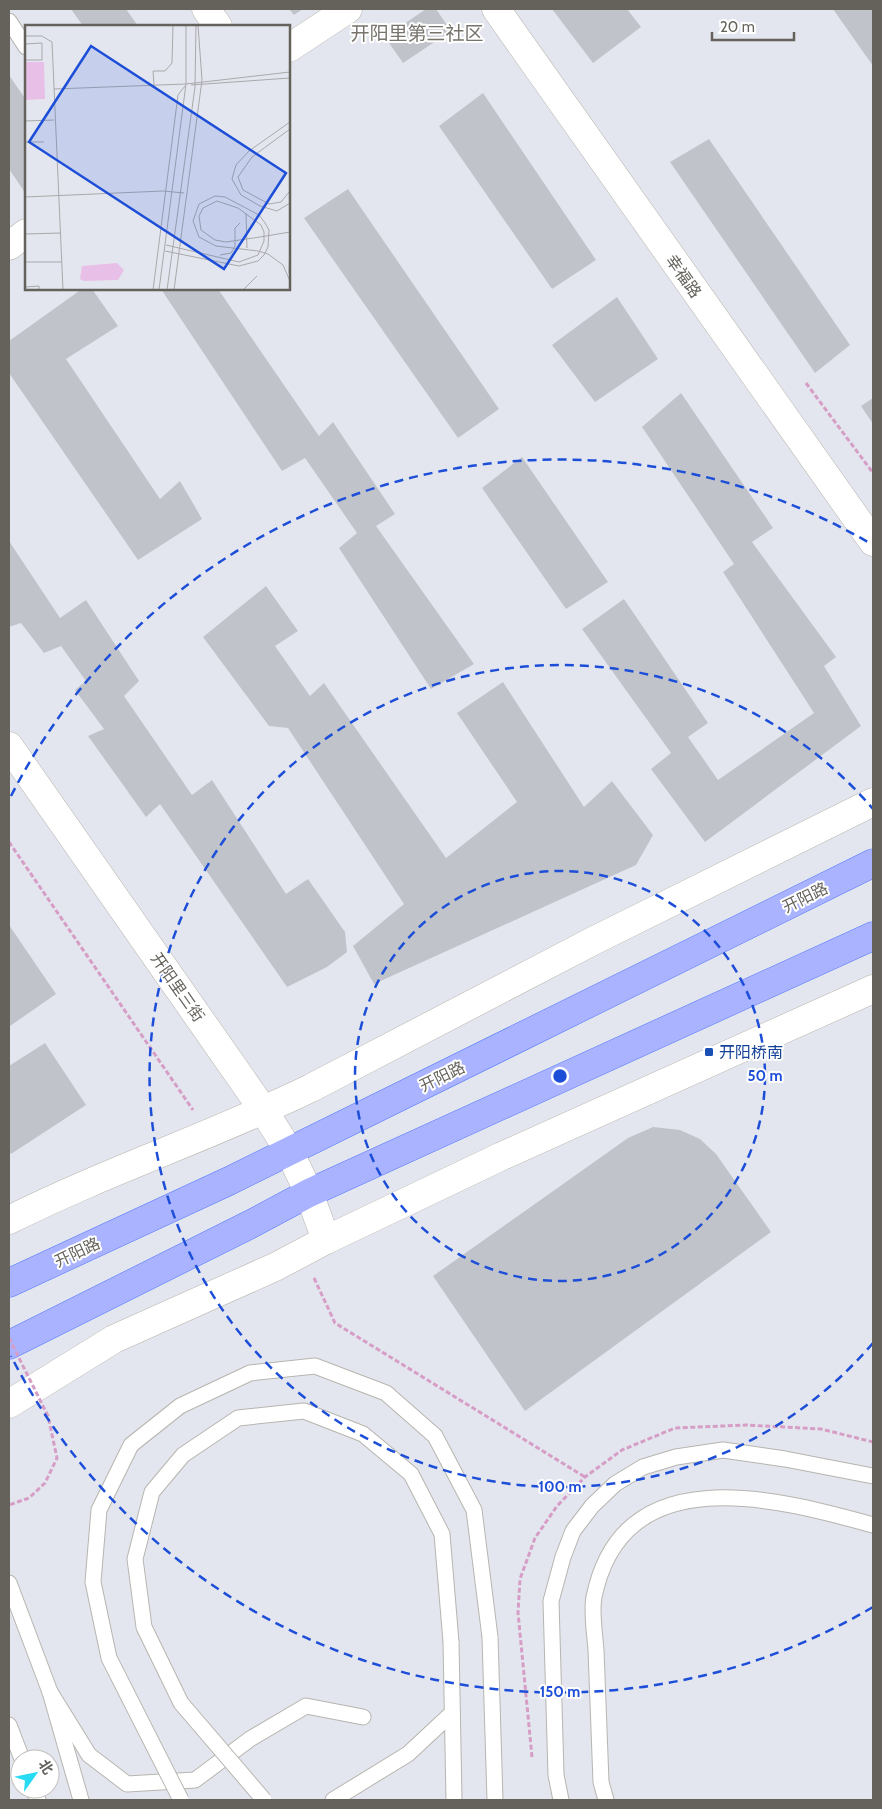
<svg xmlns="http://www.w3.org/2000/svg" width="882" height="1809" font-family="Cabin,'Noto Sans SC',sans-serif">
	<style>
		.building { fill: #c0c4ca }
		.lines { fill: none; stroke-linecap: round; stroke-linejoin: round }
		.service-casing { stroke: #b7b5af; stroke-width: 17 }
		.minor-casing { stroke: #b7b5af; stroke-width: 29 }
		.tertiary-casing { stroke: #b7b5af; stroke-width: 29 }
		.primary-casing { stroke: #537afa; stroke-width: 29 }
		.path { stroke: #d69ec6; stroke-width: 3; stroke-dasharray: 5 2.5; stroke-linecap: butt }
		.service { stroke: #fff; stroke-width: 15 }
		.minor { stroke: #fff; stroke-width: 28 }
		.tertiary { stroke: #fff; stroke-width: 28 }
		.primary { stroke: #a9b3ff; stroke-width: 28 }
		.service-bridge-casing { stroke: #b7b5af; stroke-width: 17; stroke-linecap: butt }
		.path-bridge { stroke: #d69ec6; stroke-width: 3; stroke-dasharray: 5 2.5; stroke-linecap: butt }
		.service-bridge { stroke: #fff; stroke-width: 15 }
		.ring { fill: none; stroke: #1d4ed8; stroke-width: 2.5; stroke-dasharray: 9 6 }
		.transit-dot { fill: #1a4fb4; stroke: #fff; stroke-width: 2 }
		.labels { text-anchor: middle; stroke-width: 4; stroke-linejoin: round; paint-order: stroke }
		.street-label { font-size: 16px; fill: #65625c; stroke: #fff }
		.transit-label { font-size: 16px; fill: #164399; stroke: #fff; text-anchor: start }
		.quarter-label { font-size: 19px; fill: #77736d; stroke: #fff }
		.inset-road { fill: none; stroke: #a9a9ab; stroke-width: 1 }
		.view { fill: #1d4ed8; fill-opacity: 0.15; stroke: #1d4ed8; stroke-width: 2.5 }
		.inset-edge { fill: none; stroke: #65625c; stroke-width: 2.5 }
		.centre { fill: #1d4ed8; stroke: #fff; stroke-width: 2.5 }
		.ring-label { font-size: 15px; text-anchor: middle; font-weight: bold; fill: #1d4ed8; stroke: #fff; stroke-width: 4; stroke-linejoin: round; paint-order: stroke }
	</style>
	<rect width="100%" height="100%" fill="#e4e6ef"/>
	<g class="building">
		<path d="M71 9H126L138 26H83Z"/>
		<path d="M289 9H303L294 15Z"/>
		<path d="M426 9H436L451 31 403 63 385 37Z"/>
		<path d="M552 9H627L641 27 593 63Z"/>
		<path d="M833 9H873V66Z"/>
		<path d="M9 75 26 100V194L9 169Z"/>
		<path d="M483 93 596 260 552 289 439 126Z"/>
		<path d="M709 139 850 345 815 373 670 162Z"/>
		<path d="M348 189 499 409 458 438 304 218Z"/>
		<path d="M82 289H92L118 326 66 359 160 499 180 481 202 519 138 560 9 373V341Z"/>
		<path d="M161 289H218L319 436 333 422 395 514 376 526 474 664 431 689 339 548 357 533 305 458 282 471Z"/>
		<path d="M617 297 658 359 595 402 552 345Z"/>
		<path d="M681 393 773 528 752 542 836 657 824 666 861 726 705 842 651 769 671 753 582 629 624 599 708 723 688 737 718 780 814 713 723 572 734 564 642 427Z"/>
		<path d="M873 398V424L861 406Z"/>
		<path d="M522 457 608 582 566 609 482 488Z"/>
		<path d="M9 541 60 618 86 600 139 681 124 696 192 795 212 780 286 894 308 879 345 932 347 952 327 967 287 987 160 804 146 817 88 736 104 729 75 690 86 681 61 646 44 653 21 623 9 627Z"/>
		<path d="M266 586 298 631 275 646 310 696 324 683 446 858 517 802 457 713 503 682 584 807 612 781 653 835 636 865 374 984 353 946 404 904 288 728 269 726 203 637Z"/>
		<path d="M9 925 56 994 10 1026 9 1025Z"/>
		<path d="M45 1043 86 1105 11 1154 9 1151V1066Z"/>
		<path d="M653 1127 680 1130 700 1139 716 1154 771 1232 525 1411 433 1276 628 1138Z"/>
	</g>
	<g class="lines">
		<g class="service-casing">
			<g id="service">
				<path d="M9 21 26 47"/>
				<path d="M9 1583 50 1692 81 1800"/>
				<path d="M490 1637 495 1800"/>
				<path d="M451 1642 454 1800"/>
				<path d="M50 1692 89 1755 127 1784 195 1780 250 1739 306 1706 363 1717"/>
				<path d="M9 1725 22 1759"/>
				<path d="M33 1789 38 1800"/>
				<path d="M333 1800 408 1754 452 1713"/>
				<path d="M561 1800 556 1775 551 1601 563 1557 573 1531 592 1506 615 1484 643 1467 676 1457 723 1450 785 1459 873 1476"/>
				<path d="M606 1800 601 1782C599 1738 598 1694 596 1650 595 1636 591 1611 594 1597 623 1457 775 1498 873 1525"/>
			</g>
		</g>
		<g class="minor-casing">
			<g id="minor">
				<path d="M206 9 218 26"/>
				<path d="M496 9 873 542"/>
				<path d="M289 48 348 9"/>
				<path d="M9 246 26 233"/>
				<path d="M9 746 264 1111 289 1151 309 1193 326 1240"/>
			</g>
		</g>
		<g class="tertiary-casing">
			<g id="tertiary">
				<path d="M9 1220C107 1171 212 1136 311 1088L593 941 873 802"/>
				<path d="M9 1404 114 1339 275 1267 326 1240 502 1156 873 989"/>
			</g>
		</g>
		<g class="primary-casing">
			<g id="primary">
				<path d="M9 1283 229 1181 873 863"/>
				<path d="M9 1345 251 1224 309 1193 873 936"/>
			</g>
		</g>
		<g class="path">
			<path d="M806 383 873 473"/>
			<path d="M9 842 193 1110"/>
			<path d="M314 1278 335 1323 585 1477"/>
			<path d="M532 1757 518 1613 520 1579 535 1538 557 1506 585 1477 622 1450 675 1428 746 1425 821 1429 873 1442"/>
		</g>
		<use href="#service" class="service"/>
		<use href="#minor" class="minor"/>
		<use href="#tertiary" class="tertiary"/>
		<use href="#primary" class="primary"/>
		<g class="service-bridge-casing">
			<g id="service-bridge">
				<path d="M181 1800 109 1658 93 1582 99 1510 131 1445 180 1406 250 1373 315 1366 386 1393 435 1436 474 1510 490 1637"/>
				<path d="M264 1800 181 1703 144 1627 135 1559 152 1492 183 1455 238 1418 304 1411 363 1434 411 1474 442 1534 451 1642"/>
			</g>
		</g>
		<path class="path-bridge" d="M9 1338 48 1416 57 1458 45 1483 29 1498 9 1505"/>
		<use href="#service-bridge" class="service-bridge"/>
	</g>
	<g class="ring">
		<circle cx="560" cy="1076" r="205"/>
		<path d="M873 1343A411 411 0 1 1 873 809"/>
		<path d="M873 1607A616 616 0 0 1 11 1356M11 796A616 616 0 0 1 873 545"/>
	</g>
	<rect class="transit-dot" x="704" y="1047" width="10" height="10" rx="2.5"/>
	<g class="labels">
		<g class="street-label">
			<text transform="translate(684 276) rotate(55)" y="6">幸福路</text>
			<text transform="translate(805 897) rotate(-26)" y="6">开阳路</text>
			<text transform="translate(178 987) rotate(55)" y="6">开阳里三街</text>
			<text transform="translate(442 1076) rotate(-26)" y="6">开阳路</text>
			<text transform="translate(77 1252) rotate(-25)" y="6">开阳路</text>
		</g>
		<g class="transit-label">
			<text x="719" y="1058">开阳桥南</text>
		</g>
		<g class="quarter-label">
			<text x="417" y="40">开阳里第三社区</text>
		</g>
	</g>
	<g transform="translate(25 25)">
		<rect width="265" height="265" fill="#e4e6ef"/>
		<path d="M0 37H19L20 74 0 75ZM92 238 99 245 93 255 59 256 55 254 57 241Z" fill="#e8bfe7"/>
		<path class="inset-road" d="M0 11H17L27 17 38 265M0 19 17 18V35H0M129 60 128 46H140L147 38 148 0M166 60 265 53M29 64 161 59 265 47M0 96 29 95M265 97 224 126 211 140 207 154 216 170 235 181 252 186 265 178M265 104 227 132 213 152 218 165 244 179 256 177 265 166M0 117H19M0 172 138 166 159 168M221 188 222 223M0 209 36 208M141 220 214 237 233 230 239 216V207L236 200 213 183 192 176 178 183 174 191 176 205 190 215 201 217 235 212 265 207M140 226 214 241 233 236 239 230 243 222 244 205 240 198 234 190 200 172 190 171 174 179 168 196 174 212 191 221 233 226 243 229 258 240 265 256M195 230 206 228 210 221V203L215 198M0 237H37M264 248 265 217M0 262 14 261V265M128 265 153 70 160 61M134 265 161 59V0M142 265 170 62 171 0M149 265 177 55 173 0M218 265 232 251"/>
		<path class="view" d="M66 21 261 148 199 244 4 117Z"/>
		<rect width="265" height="265" class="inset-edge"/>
	</g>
	<circle cx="560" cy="1076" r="8" class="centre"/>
	<g class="ring-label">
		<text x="765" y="1081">50 m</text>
		<text x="560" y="1492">100 m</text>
		<text x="560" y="1697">150 m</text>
	</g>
	<rect width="882" height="1809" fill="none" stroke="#65625c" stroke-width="20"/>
	<g transform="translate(35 1774) rotate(57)"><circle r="24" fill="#ffffff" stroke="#c1c0be"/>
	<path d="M0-4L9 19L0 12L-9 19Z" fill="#26dbf3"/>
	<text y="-8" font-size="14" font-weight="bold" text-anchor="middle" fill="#65625c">北</text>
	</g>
	<path d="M712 32v8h82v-8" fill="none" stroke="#65625c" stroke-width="2.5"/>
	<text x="720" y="32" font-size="15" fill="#65625c" stroke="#ffffff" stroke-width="4" paint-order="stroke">20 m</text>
</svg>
